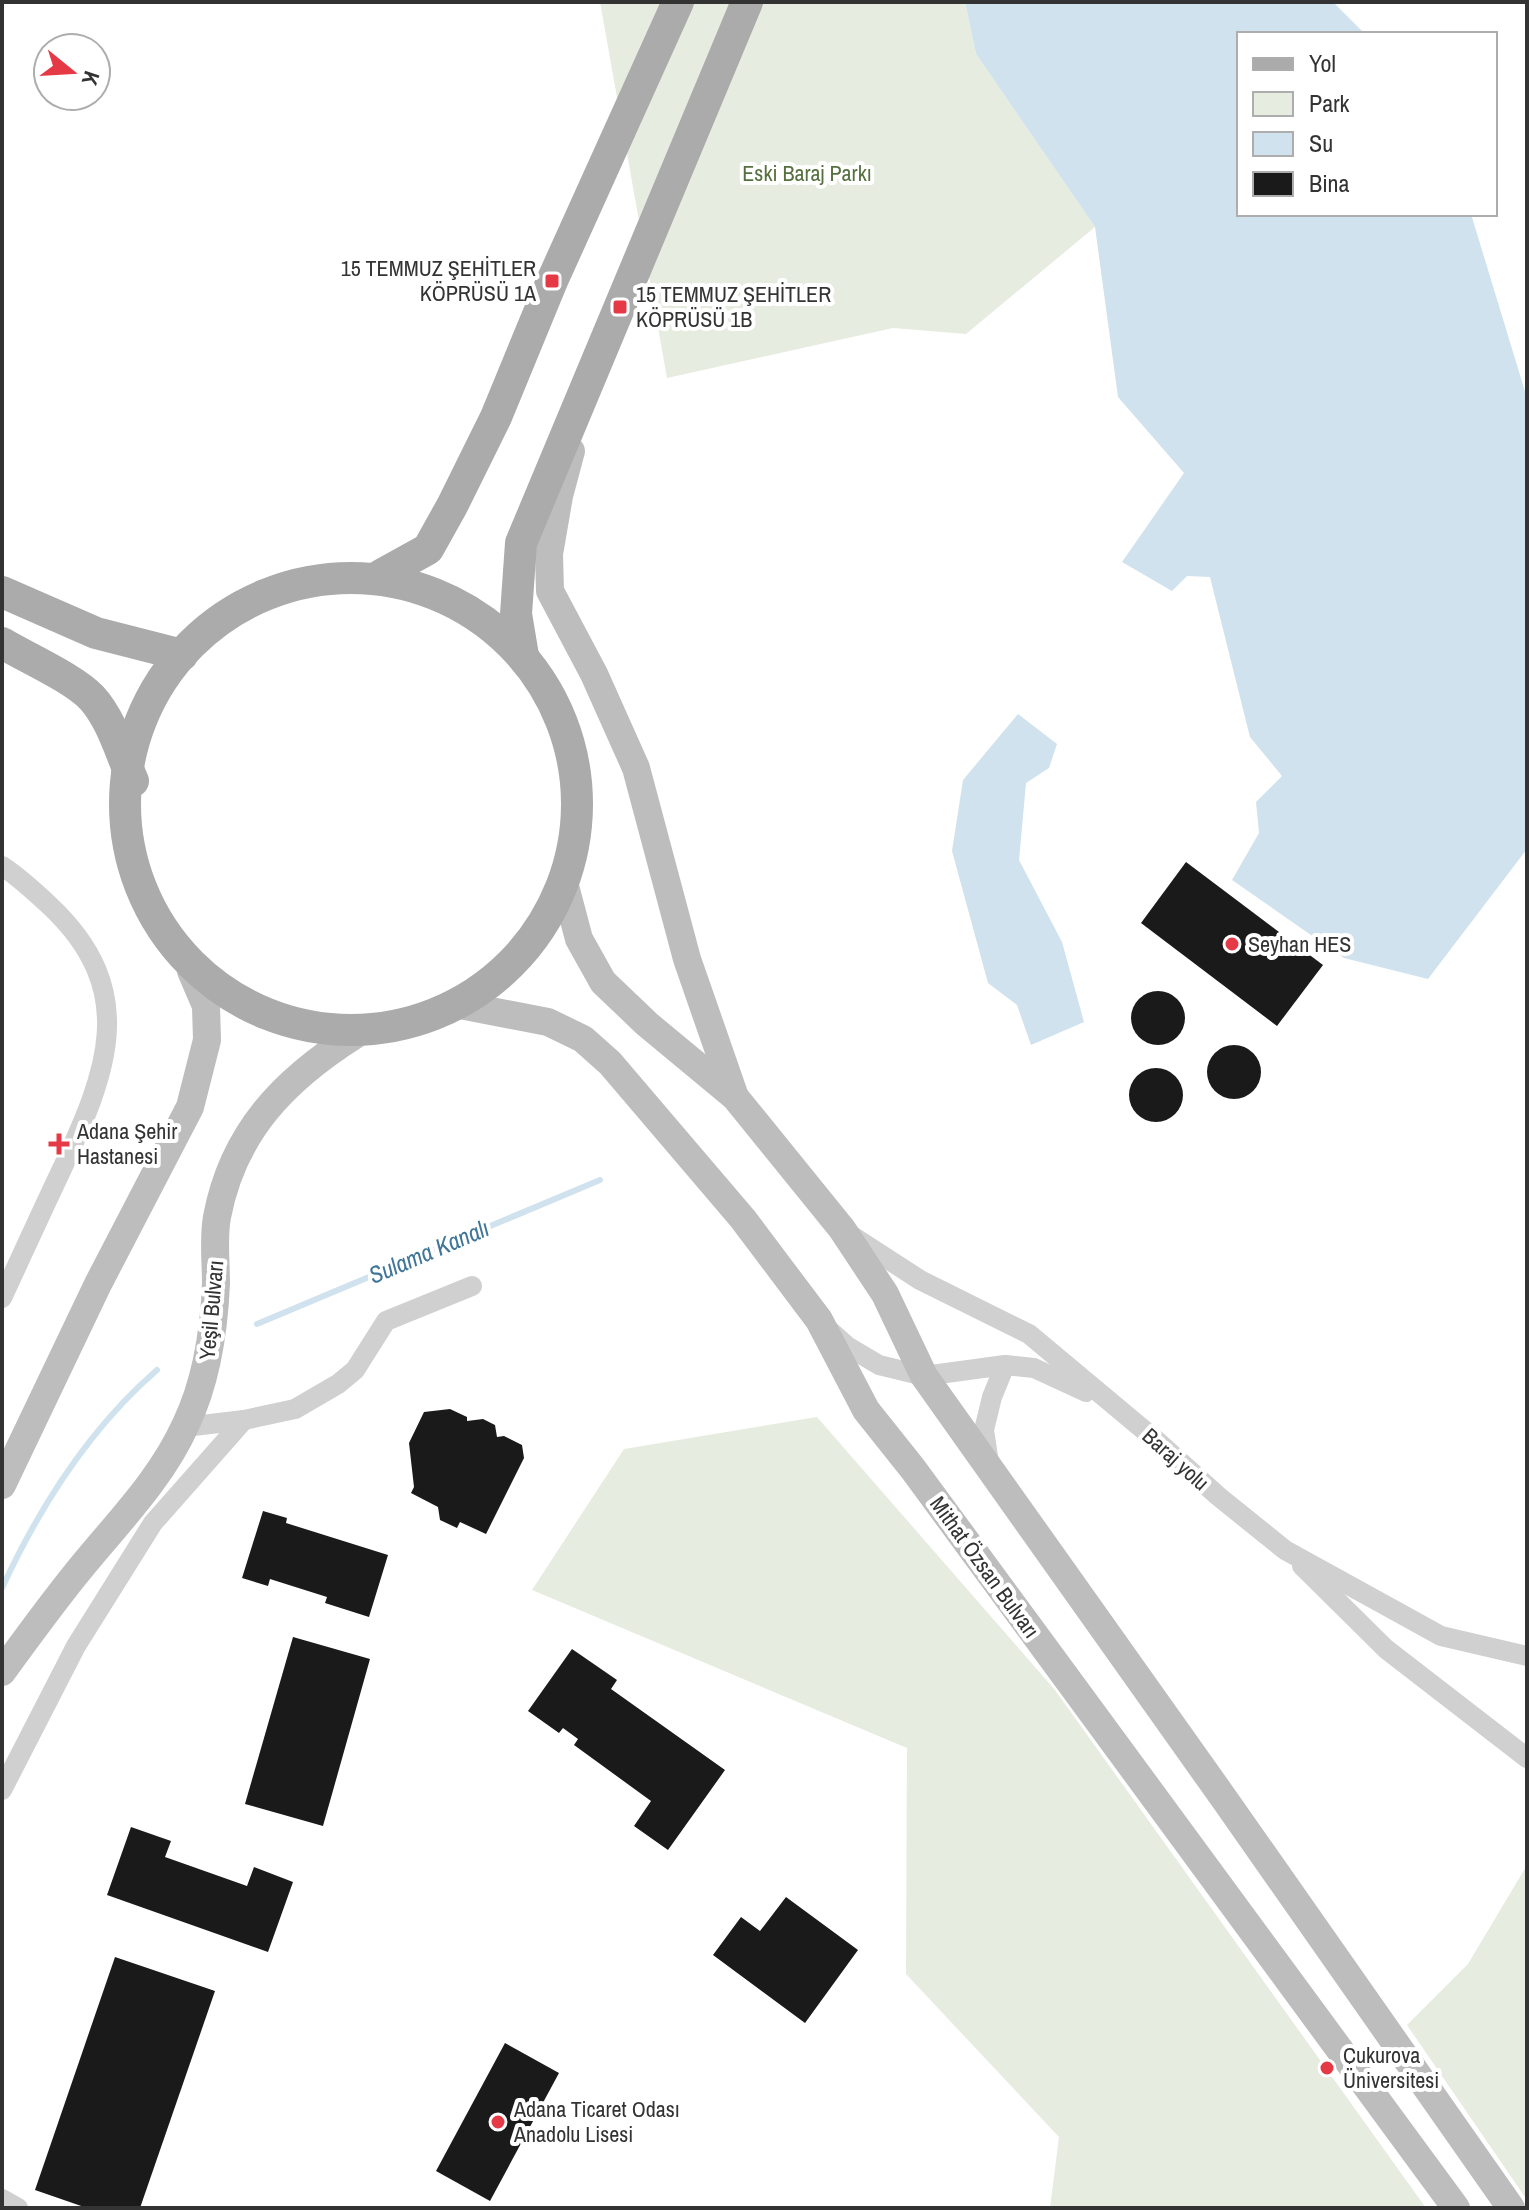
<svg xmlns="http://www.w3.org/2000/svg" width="1529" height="2210" font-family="'Archivo Narrow',sans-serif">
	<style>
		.green { fill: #e6ecdf }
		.water { fill: #cfe2ee }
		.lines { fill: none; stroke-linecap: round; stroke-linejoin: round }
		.stream { stroke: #cfe2ee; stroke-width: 6 }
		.building { fill: #1a1a1a }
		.street { stroke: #d0d0d0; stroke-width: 20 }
		.secondary { stroke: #bdbdbd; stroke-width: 28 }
		.primary { stroke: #ababab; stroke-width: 32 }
		.poi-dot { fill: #e63946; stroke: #fff; stroke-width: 3 }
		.labels { text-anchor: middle; stroke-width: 8; stroke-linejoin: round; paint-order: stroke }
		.park-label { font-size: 22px; fill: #56703f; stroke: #fff }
		.poi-label { font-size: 22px; fill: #333; stroke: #fff; text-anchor: start }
		.street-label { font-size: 22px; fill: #333; stroke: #fff }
		.water-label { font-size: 24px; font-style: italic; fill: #3f7597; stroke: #fff }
	</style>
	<rect width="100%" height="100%" fill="#fff"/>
	<g class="green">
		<path d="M600 2H965L976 54 1095 227 966 334 893 328 667 378Z"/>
		<path d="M817 1417 1055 1690 1426 2208H1050L1059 2137 906 1974 907 1748 532 1590 624 1449Z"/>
		<path d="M1527 1865V2200L1407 2025 1468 1964Z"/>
	</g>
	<g class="water">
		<path d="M965 2H1333L1365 34H1239V214H1471L1527 398V849L1428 979 1344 958 1232 880 1259 833 1256 802 1282 776 1250 737 1210 577 1187 576 1172 591 1122 562 1184 473 1118 397 1095 227 976 54Z"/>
		<path d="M1018 714 1057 744 1049 768 1026 783 1019 860 1062 942 1084 1022 1031 1045 1017 1005 988 983 952 851 963 780Z"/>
	</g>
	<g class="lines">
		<g class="stream">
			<path d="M257 1324 600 1180"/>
			<path d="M2 1588C39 1508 90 1428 157 1370"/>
		</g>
	</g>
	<g class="building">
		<path d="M1186 862 1323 965 1277 1026 1141 923Z"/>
		<circle cx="1158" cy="1018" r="27"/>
		<circle cx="1234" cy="1072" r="27"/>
		<circle cx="1156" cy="1095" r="27"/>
		<path d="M450 1409 467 1417V1421L483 1419 495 1425 497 1437 504 1436 522 1445 524 1458 486 1534 460 1522 457 1528 440 1520 438 1507 411 1493 414 1487 409 1443 424 1412Z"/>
		<path d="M263 1511 287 1518 286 1523 388 1555 369 1617 325 1603 327 1597 270 1579 268 1586 242 1578Z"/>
		<path d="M293 1637 370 1659 323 1826 245 1804Z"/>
		<path d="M572 1649 617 1680 611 1689 725 1770 668 1850 634 1826 651 1801 574 1745 578 1739 563 1728 559 1733 528 1711Z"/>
		<path d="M131 1827 171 1841 165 1857 247 1886 254 1867 293 1882 268 1952 107 1895Z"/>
		<path d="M786 1897 858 1950 805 2023 713 1955 741 1917 760 1931Z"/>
		<path d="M115 1957 215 1991 140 2208H87L35 2190Z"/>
		<path d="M505 2043 559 2073 490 2201 436 2171Z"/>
	</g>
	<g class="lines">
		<g class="street">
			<path d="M2 866C19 877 34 891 49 905 141 991 107 1072 61 1171 41 1213 22 1255 2 1298"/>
			<path d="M849 1234 920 1280 1029 1334 1157 1441 1218 1496 1285 1550 1441 1636 1527 1656"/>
			<path d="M829 1330 847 1346 879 1365 924 1376 1005 1365 1034 1368 1086 1392"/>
			<path d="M185 1427 244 1420 295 1409 338 1384 355 1370 386 1321 472 1286"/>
			<path d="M989 1463 984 1430 992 1397 1005 1365"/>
			<path d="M1302 1566 1386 1649 1527 1758"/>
			<path d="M2 1790 76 1646 153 1523 244 1420"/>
			<path d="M2 2199 18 2208"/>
		</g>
		<g class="secondary">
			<path d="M571 451 559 496 549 554 550 591 594 674 636 768 687 959 735 1097"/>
			<path d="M565 886 579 939 603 982 647 1024 735 1097 842 1229 885 1294 924 1376 1225 1800 1511 2208"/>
			<path d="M460 1005 548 1022 583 1039 610 1063 743 1219 819 1320 866 1410 913 1469 1456 2208"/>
			<path d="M2 1485 98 1284 190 1107 207 1040 206 1006 191 971"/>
			<path d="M2 1672C26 1639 50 1606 75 1575 114 1526 160 1482 186 1424 207 1380 214 1332 216 1283 216 1262 213 1238 217 1217 233 1132 284 1080 355 1035"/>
		</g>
		<g class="primary">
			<path d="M381 575 428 549 452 506 496 417 552 281 678 2"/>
			<circle cx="351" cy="804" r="226"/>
			<path d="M2 592 96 633 182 655"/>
			<path d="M2 643C27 658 73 678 92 698 112 720 121 754 133 781"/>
			<path d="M523 656 516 614 521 543 747 2"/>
		</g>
	</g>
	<g class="poi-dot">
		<rect x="544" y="273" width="16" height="16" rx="4"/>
		<rect x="612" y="299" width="16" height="16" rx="4"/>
		<circle cx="1232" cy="944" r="8"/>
		<path d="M55 1132h8v8h8v8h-8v8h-8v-8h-8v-8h8z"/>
		<circle cx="1327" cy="2068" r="8"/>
		<circle cx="498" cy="2122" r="8"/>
	</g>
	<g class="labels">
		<g class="park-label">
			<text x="807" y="181">Eski Baraj Parkı</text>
		</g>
		<g class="poi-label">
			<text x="536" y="276" text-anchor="end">15 TEMMUZ ŞEHİTLER<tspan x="536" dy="25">KÖPRÜSÜ 1A</tspan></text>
			<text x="636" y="302">15 TEMMUZ ŞEHİTLER<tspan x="636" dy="25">KÖPRÜSÜ 1B</tspan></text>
			<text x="1248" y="952">Seyhan HES</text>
			<text x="77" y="1139">Adana Şehir<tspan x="77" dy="25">Hastanesi</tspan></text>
			<text x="1343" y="2063">Çukurova<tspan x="1343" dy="25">Üniversitesi</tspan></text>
			<text x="514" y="2117">Adana Ticaret Odası<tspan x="514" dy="25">Anadolu Lisesi</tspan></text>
		</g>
		<g class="street-label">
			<text transform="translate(211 1310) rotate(-85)" y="8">Yeşil Bulvarı</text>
			<text transform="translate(1176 1459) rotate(42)" y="8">Baraj yolu</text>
			<text transform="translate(985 1567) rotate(54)" y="8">Mithat Özsan Bulvarı</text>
		</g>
		<g class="water-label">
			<text transform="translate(429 1252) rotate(-23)" y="8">Sulama Kanalı</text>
		</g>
	</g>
	<rect width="1529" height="2210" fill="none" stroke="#333333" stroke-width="8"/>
	<rect x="1237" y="32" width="260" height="184" fill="#ffffff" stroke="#adadad" stroke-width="2"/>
	<rect x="1253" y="58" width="40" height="12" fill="#ababab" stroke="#adadad" stroke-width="2"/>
	<text x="1309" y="72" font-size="24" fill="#333333">Yol</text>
	<rect x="1253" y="92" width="40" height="24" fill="#e6ecdf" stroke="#adadad" stroke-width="2"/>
	<text x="1309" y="112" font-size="24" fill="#333333">Park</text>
	<rect x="1253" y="132" width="40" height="24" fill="#cfe2ee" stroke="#adadad" stroke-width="2"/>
	<text x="1309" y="152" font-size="24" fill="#333333">Su</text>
	<rect x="1253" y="172" width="40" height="24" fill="#1a1a1a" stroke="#adadad" stroke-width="2"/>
	<text x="1309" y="192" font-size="24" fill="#333333">Bina</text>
	<g transform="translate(72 72) rotate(108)"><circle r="38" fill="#ffffff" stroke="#adadad" stroke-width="2"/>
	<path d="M0-6L14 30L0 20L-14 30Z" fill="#e63946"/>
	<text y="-12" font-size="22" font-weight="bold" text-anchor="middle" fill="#333333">K</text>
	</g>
</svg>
